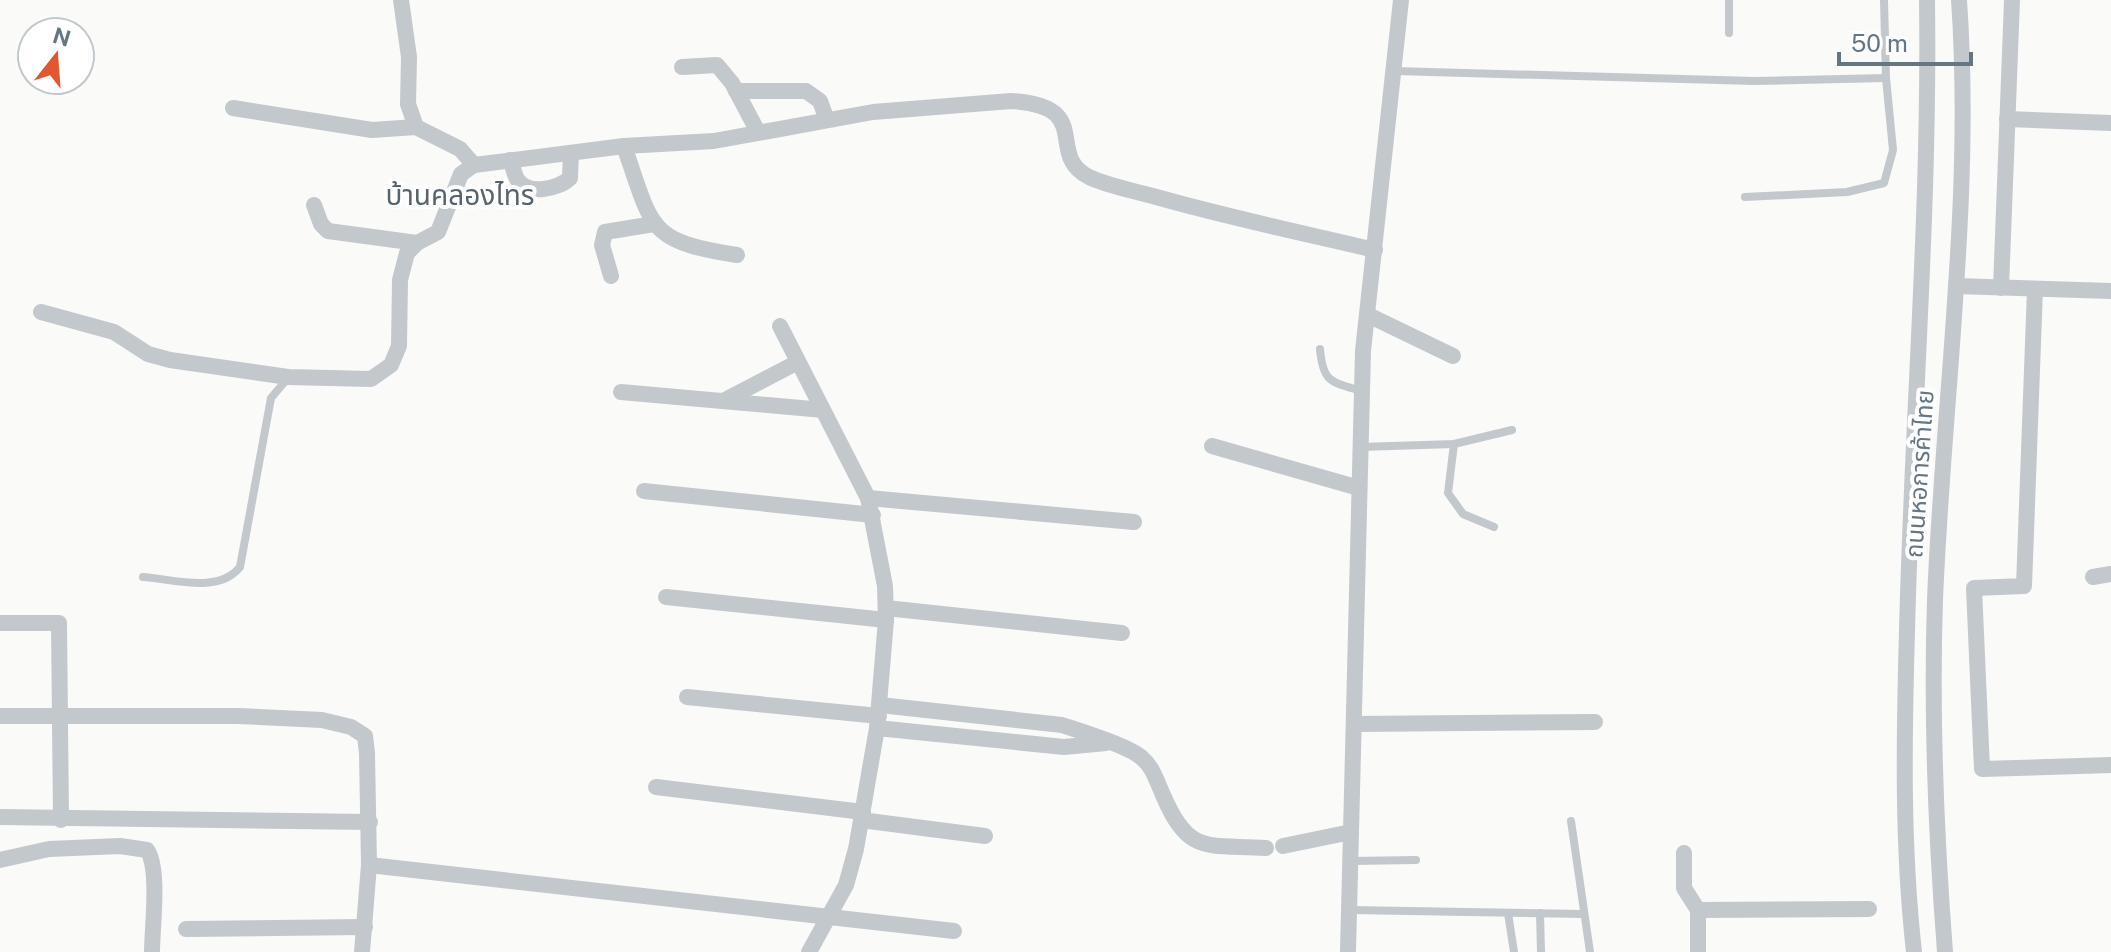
<svg xmlns="http://www.w3.org/2000/svg" width="2111" height="952" font-family="'Public Sans','Noto Sans Thai',sans-serif">
	<style>
		.lines { fill: none; stroke-linecap: round; stroke-linejoin: round }
		.service { stroke: #c3c8cc; stroke-width: 8 }
		.minor { stroke: #c3c8cc; stroke-width: 16 }
		.labels { text-anchor: middle; stroke-width: 8; stroke-linejoin: round; paint-order: stroke }
		.street-label { font-size: 24px; fill: #657683; stroke: #fff }
		.quarter-label { font-size: 28px; fill: #57646e; stroke: #fff }
	</style>
	<rect width="100%" height="100%" fill="#fafaf8"/>
	<g class="lines">
		<g class="service">
			<path d="M1729 33V0"/>
			<path d="M1395 71 1754 81 1886 78"/>
			<path d="M1745 197 1847 192 1884 183 1893 150 1886 78 1884 0"/>
			<path d="M1320 349C1323 383 1331 382 1362 391"/>
			<path d="M1454 444 1448 493 1463 514 1494 527"/>
			<path d="M1360 447 1454 444 1512 430"/>
			<path d="M143 577C173 579 219 594 240 567L271 398 288 378"/>
			<path d="M1571 821 1590 952"/>
			<path d="M1351 861 1416 860"/>
			<path d="M1350 910 1583 914"/>
			<path d="M1508 913 1514 952"/>
			<path d="M1540 913 1541 952"/>
		</g>
		<g class="minor">
			<path d="M401 0 409 57 408 104 416 127"/>
			<path d="M682 67 717 65 732 83 758 132"/>
			<path d="M736 91H806L820 101 827 120"/>
			<path d="M233 108 372 130 416 127 460 149 474 165"/>
			<path d="M2007 119 2111 123"/>
			<path d="M624 146C653 228 646 241 737 255"/>
			<path d="M510 160C513 166 514 174 517 179 528 196 559 189 570 178L571 153"/>
			<path d="M314 205 321 224 328 231 417 243"/>
			<path d="M611 276 602 245 605 232 654 224"/>
			<path d="M1956 286 2111 291"/>
			<path d="M2001 288 2012 0"/>
			<path d="M2035 289 2024 586 1974 588 1982 769 2111 765"/>
			<path d="M41 312 114 332 148 354 170 360 288 377 371 379 391 365 399 346 400 280 407 253 417 243 438 232 461 174 474 165 624 146 714 141 873 112 1011 101C1096 106 1044 154 1089 177 1110 187 1137 191 1160 198 1231 218 1303 233 1375 250"/>
			<path d="M1368 315 1453 356"/>
			<path d="M780 326 823 410"/>
			<path d="M621 392 823 410 868 498 885 586 886 620 877 728 856 849 846 885 809 952"/>
			<path d="M723 401 796 363"/>
			<path d="M1212 446 1359 488"/>
			<path d="M644 491 873 515"/>
			<path d="M868 498 1134 522"/>
			<path d="M2093 577 2111 574"/>
			<path d="M666 597 886 620"/>
			<path d="M886 608 1122 633"/>
			<path d="M0 623H59L61 820"/>
			<path d="M687 697 879 716"/>
			<path d="M880 705 1062 725C1080 731 1129 746 1142 758 1153 767 1157 782 1163 795 1189 856 1207 844 1266 848"/>
			<path d="M0 716H238L322 720 351 727 365 736 367 753 369 865 362 952"/>
			<path d="M1354 724 1595 722"/>
			<path d="M877 728 1064 747 1106 743"/>
			<path d="M656 787 863 812"/>
			<path d="M0 817 370 822"/>
			<path d="M861 820 985 836"/>
			<path d="M1283 846 1351 832"/>
			<path d="M1684 853V888L1698 910V952"/>
			<path d="M0 860 49 849 120 846 147 850C160 868 152 928 152 952"/>
			<path d="M369 865 954 931"/>
			<path d="M1698 910 1869 909"/>
			<path d="M186 929 365 927"/>
			<path d="M1348 952 1363 351 1401 0"/>
			<path d="M1914 952C1902 845 1904 739 1907 631 1912 420 1930 211 1927 0"/>
			<path d="M1945 952C1936 835 1931 718 1935 600 1943 400 1973 200 1959 0"/>
		</g>
	</g>
	<g class="labels">
		<g class="street-label">
			<text transform="translate(1920 474) rotate(-86)" y="8">ถนนหอการค้าไทย</text>
		</g>
		<g class="quarter-label">
			<text x="460" y="205">บ้านคลองไทร</text>
		</g>
	</g>
	<g transform="translate(56 56) rotate(17)"><circle r="38" fill="#ffffff" stroke="#c1c8cd" stroke-width="2"/>
	<path d="M0-6L14 30L0 20L-14 30Z" fill="#e4572e"/>
	<text y="-12" font-size="22" font-weight="bold" text-anchor="middle" fill="#657683">N</text>
	</g>
	<path d="M1839 52v12h132v-12" fill="none" stroke="#657683" stroke-width="4"/>
	<text x="1851" y="52" font-size="24" fill="#657683" stroke="#ffffff" stroke-width="6" paint-order="stroke">50 m</text>
</svg>
